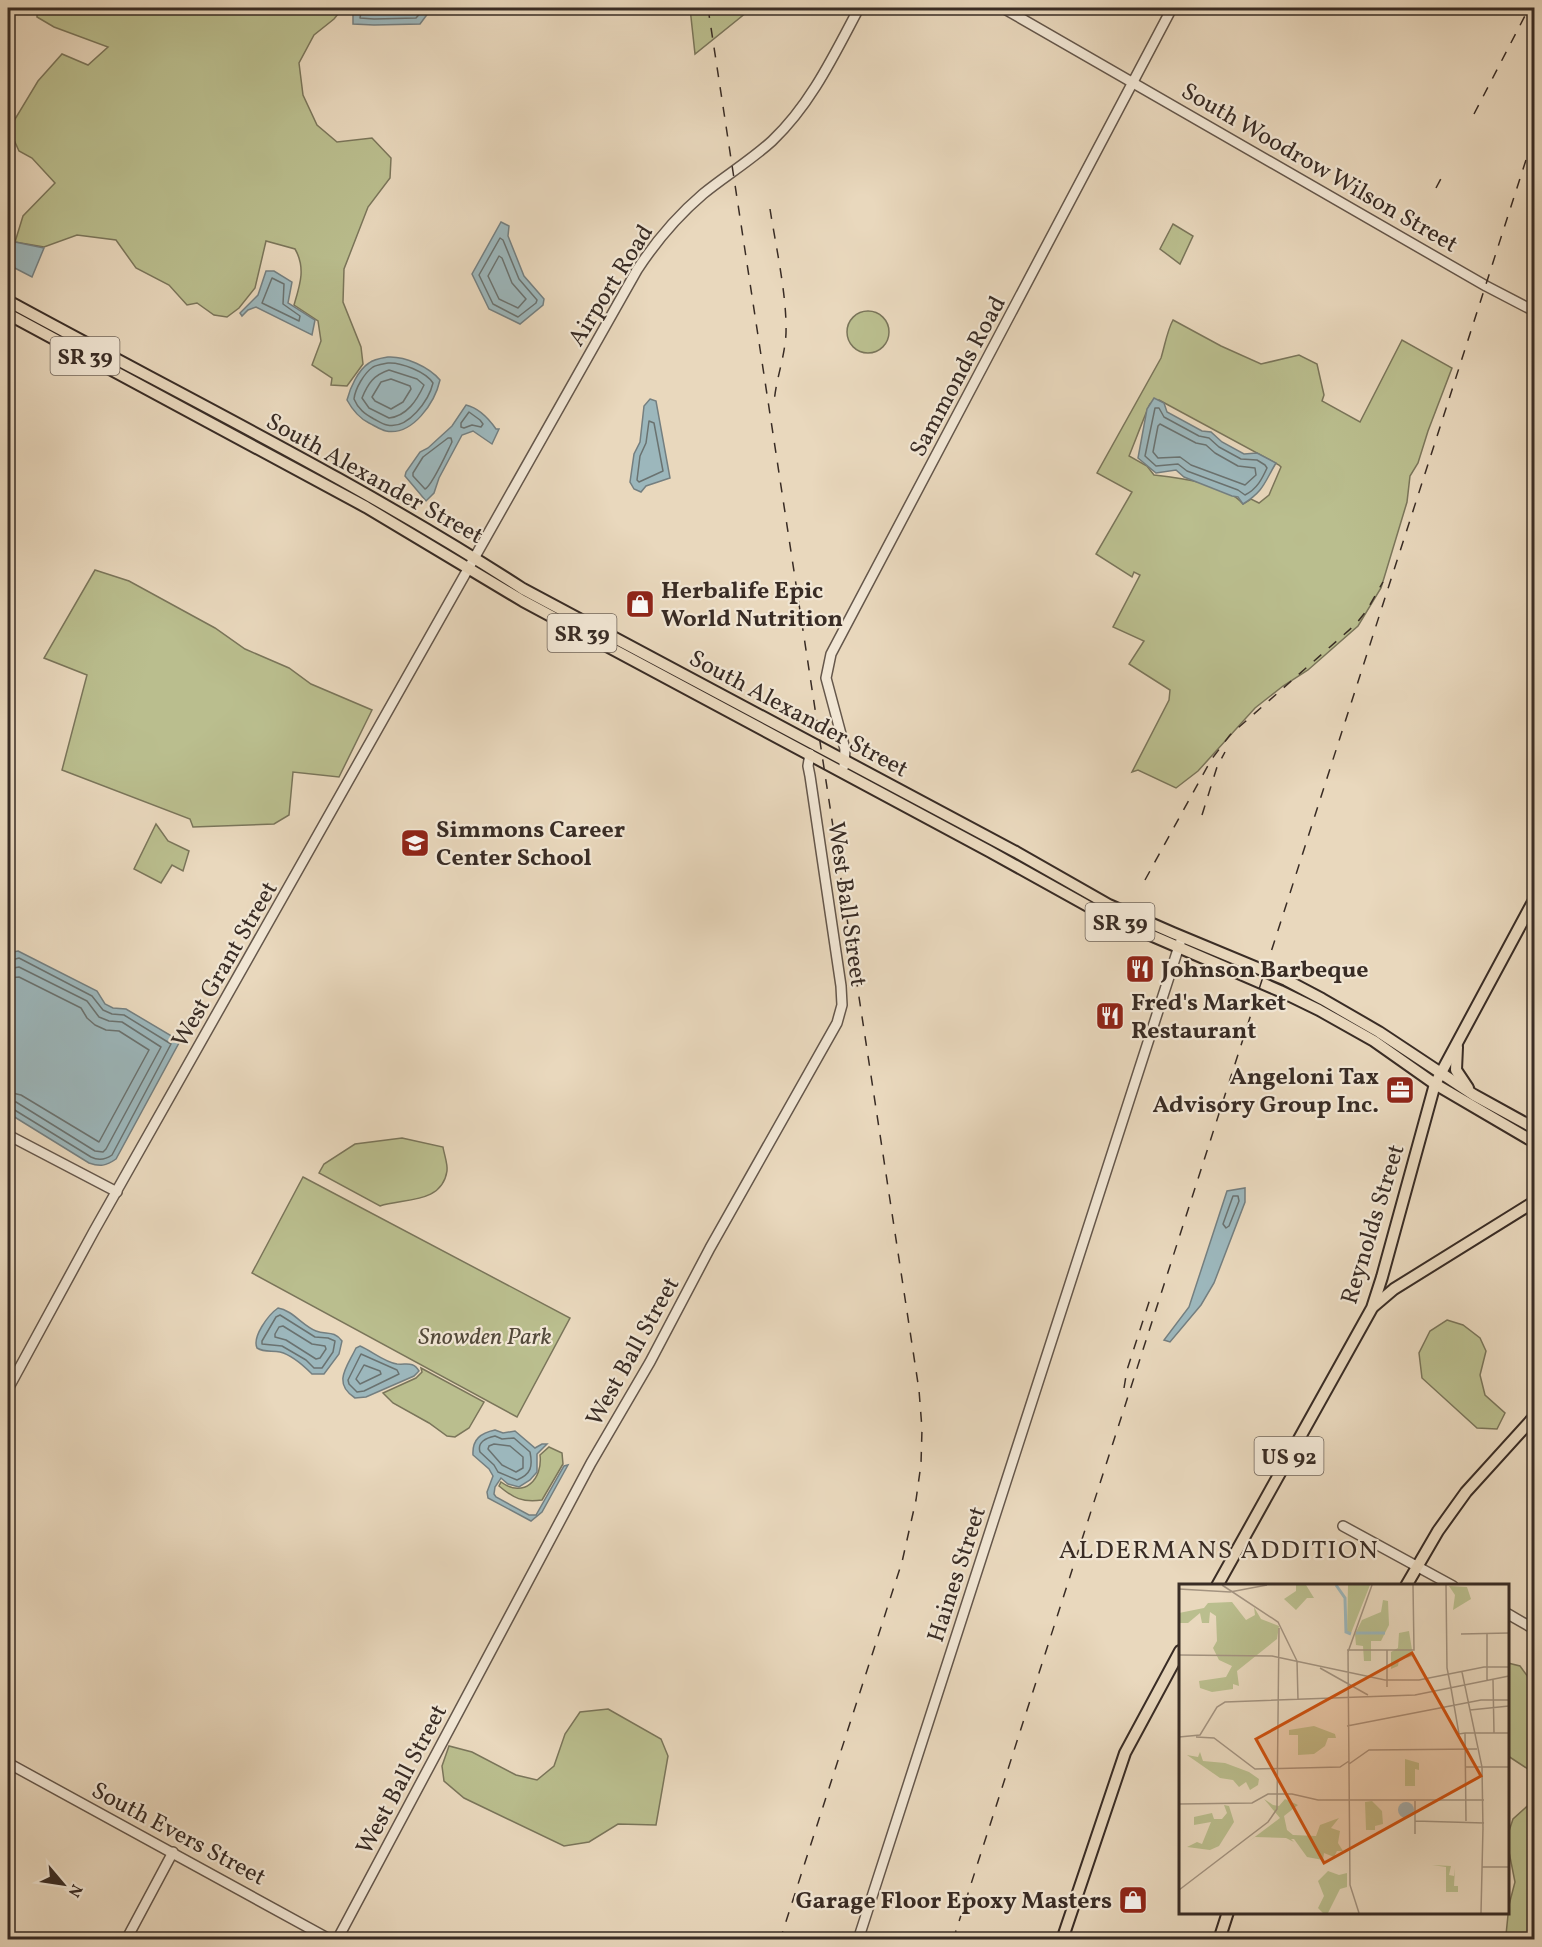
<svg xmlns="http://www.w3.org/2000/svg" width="1542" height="1947" font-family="Vollkorn,serif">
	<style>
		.green { fill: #babe8e; stroke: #7a755a; stroke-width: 1.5; fill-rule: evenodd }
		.water { fill: #9cb7bc; stroke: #747f80; stroke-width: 1.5 }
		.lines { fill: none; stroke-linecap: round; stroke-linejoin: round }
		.shore { stroke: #6a7270; stroke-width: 1.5 }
		.minor-casing { stroke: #65574b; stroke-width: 12 }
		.major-casing { stroke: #392c25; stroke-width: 14 }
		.minor { stroke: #f1e6d4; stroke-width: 9 }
		.major { stroke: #e9d8bd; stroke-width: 10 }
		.rail { stroke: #392c25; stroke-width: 1.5; stroke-dasharray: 10 10; stroke-linecap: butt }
		.labels { text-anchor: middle; stroke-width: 4.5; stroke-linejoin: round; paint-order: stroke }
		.shield { fill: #f1e6d4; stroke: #70645a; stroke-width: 1.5 }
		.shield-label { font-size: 22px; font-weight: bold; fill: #392c25 }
		.street-label { font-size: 24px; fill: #392c25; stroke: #f1e6d4 }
		.poi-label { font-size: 24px; font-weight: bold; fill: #392c25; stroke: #f1e6d4; text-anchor: start }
		.park-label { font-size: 24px; font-style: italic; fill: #53493a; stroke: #f1e6d4 }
		.neighbourhood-label { font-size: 26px; letter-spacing: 1.5px; fill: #392c25; stroke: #f1e6d4 }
		.inset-river { fill: none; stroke: #9cb7bc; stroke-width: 3 }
		.inset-road { fill: none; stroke: #a39380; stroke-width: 1.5 }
		.view { fill: #ce5210; fill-opacity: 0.15; stroke: #ce5210; stroke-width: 3 }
		.inset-edge { fill: none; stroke: #392c25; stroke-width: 3 }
	</style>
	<rect width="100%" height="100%" fill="#e9d8bd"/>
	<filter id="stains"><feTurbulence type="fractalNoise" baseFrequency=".00333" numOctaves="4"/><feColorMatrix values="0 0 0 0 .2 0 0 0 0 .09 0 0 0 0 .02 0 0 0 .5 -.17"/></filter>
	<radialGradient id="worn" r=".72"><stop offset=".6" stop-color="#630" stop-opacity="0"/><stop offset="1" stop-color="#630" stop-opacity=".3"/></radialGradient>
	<g class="green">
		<path d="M37 8H343L334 19 314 35 299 63 303 95 317 125 337 142 372 138 391 158 390 178 368 207 344 269 343 302 361 347 363 364 347 386 331 385 332 378 312 365 321 341 318 321 294 305C300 285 306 268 295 249L266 241 255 288 239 308 227 317 214 315 197 303 187 305 169 285 136 268 116 240 77 235 44 247 15 242 23 216 55 183 32 158 19 151 9 129 38 81 62 54 88 65 108 47 54 27 37 17Z"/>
		<path d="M690 8H752L695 54Z"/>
		<path d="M1173 224 1193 236 1180 264 1160 249Z"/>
		<circle cx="868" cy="332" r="21"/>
		<path d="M1173 320 1221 346 1261 364 1299 355 1317 364 1324 395 1322 401 1360 422 1402 340 1452 368 1428 431 1418 463 1410 476 1407 502 1381 588 1358 626 1308 670 1283 686 1255 708 1198 771 1176 788 1138 770 1132 772 1169 700 1170 690 1129 664 1144 641 1113 627 1140 575 1134 572 1132 577 1096 554 1132 492 1097 473 1161 358C1165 345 1167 331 1173 320ZM1159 400 1279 465 1281 467 1269 495 1259 503 1251 499 1243 504C1225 483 1181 478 1154 475L1147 466 1129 456C1132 449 1148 407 1150 404 1152 403 1158 401 1159 400Z"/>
		<path d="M95 570 129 581 215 628 245 649 289 668 311 684 372 710 339 777 293 772 289 815 274 824 193 827 190 819 62 770 87 675 44 658Z"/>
		<path d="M156 824 168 841 189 851 183 871 172 865 161 883 134 869Z"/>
		<path d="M402 1138 443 1147C444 1154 448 1164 447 1171 442 1204 404 1198 380 1206L319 1173 324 1164 355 1144Z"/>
		<path d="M303 1177 570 1318 517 1417 252 1273Z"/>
		<path d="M1447 1320 1463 1325 1480 1338 1486 1351 1480 1375 1485 1395 1505 1413 1497 1429 1477 1428 1422 1378 1419 1353 1430 1331Z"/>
		<path d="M421 1368 484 1402 469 1428 455 1437 447 1436 429 1423 393 1403 383 1393 416 1378 422 1372Z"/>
		<path d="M549 1447 562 1453 563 1464 542 1500C523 1503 513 1498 499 1486L501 1482C524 1499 543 1479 540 1455Z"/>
		<path d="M1508 1663 1520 1666 1534 1685V1773L1508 1756Z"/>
		<path d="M608 1709 661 1739 668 1756 656 1825 618 1824 589 1842 564 1846 464 1798 444 1781 442 1766 449 1746 472 1752 516 1775 537 1780 554 1766 565 1734 580 1712Z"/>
		<path d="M1534 1800V1939H1510L1506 1935 1509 1905 1515 1882 1508 1847V1834L1513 1819Z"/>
	</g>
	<g class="water">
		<path d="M357 8H432L420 24 374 25 353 24V14Z"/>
		<path d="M501 222 509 226 508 236 524 276 544 299 543 305 520 324 489 309 472 274Z"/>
		<path d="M15 242 44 248 32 277 9 265Z"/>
		<path d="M266 271H274L292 282 288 303 315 320 312 335 256 307 248 310 242 316 240 313 258 295Z"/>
		<path d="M388 357C405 356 429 367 440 380 435 402 413 436 386 431 381 430 375 426 369 423 359 418 353 411 347 400 350 388 358 370 369 363 374 359 382 358 388 357Z"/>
		<path d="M1154 398 1164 403 1167 412 1202 431 1211 432 1222 442 1244 454 1257 453 1276 463C1264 483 1264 491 1243 504L1238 497 1232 496 1184 477 1176 470 1156 473 1138 458 1147 409Z"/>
		<path d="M650 399 656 401 670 478 646 486 641 492 634 489 630 482 634 454 640 442 644 406Z"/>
		<path d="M466 405C479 408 489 419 496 429H499L492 444 473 431 462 435 439 478 434 493 426 501 405 476 406 472 420 452 428 448 452 426Z"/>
		<path d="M18 951 97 991 105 1004 113 1008 126 1009 180 1041 116 1159C106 1166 100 1167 89 1163L8 1113V959L13 952Z"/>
		<path d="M1245 1188V1202L1214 1283 1201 1305 1170 1342 1164 1340 1189 1307 1227 1191Z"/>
		<path d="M278 1308C292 1310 303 1326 316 1331 326 1335 334 1330 342 1341L339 1354 324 1374H312C304 1366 292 1355 280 1352 272 1350 265 1353 257 1348 252 1337 268 1315 278 1308Z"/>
		<path d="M360 1346C372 1351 384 1362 397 1364 407 1365 413 1361 419 1371L414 1376 366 1397 355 1398C332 1383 347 1367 356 1348Z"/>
		<path d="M495 1430 503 1433 515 1431 535 1448 542 1444H547L537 1454V1472L530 1480 519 1487 508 1484 501 1478 495 1487 494 1494 496 1497 529 1515H536L564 1466 568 1465 542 1512 531 1521 488 1498 487 1492 493 1476 489 1469 473 1455C472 1439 481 1433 495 1430Z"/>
	</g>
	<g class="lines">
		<g class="shore">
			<path d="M362 8 360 18 374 19 416 18 425 8"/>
			<path d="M500 238 503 240 519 279 537 300 536 303 518 317 493 304 479 275Z"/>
			<path d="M499 256 502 258 512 283 526 299 518 308 499 299 488 276Z"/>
			<path d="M272 278 284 284 283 304 300 316 299 321 262 303Z"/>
			<path d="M388 363C401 362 426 372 433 383 429 400 408 430 387 425 382 424 378 421 374 419 365 414 358 409 354 399 355 389 364 373 373 367 377 365 384 364 388 363Z"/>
			<path d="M389 370 417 379 424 385C417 400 407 416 389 418L369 408 362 398C368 383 374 375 389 370Z"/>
			<path d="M391 379 410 386 411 389 403 402 391 409 375 401 372 397 381 382Z"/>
			<path d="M1155 408H1159L1164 417 1199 436 1209 438 1219 447 1241 459 1257 460 1265 465 1267 468C1262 479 1257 489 1245 495L1238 490 1187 471 1178 464 1156 466 1145 456Z"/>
			<path d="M469 412 480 420 483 424 481 427 472 425 464 428 461 427V423Z"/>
			<path d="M649 421 654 423 663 471 639 482 637 480 640 456 646 443Z"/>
			<path d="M1160 424 1196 443 1206 445 1215 453 1238 466 1255 468 1256 475 1245 485 1191 465 1180 457 1158 458 1153 452 1158 426Z"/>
			<path d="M448 438H451L452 442C447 452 432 486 425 489L413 476V473L423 457Z"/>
			<path d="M8 961 19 958 92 996 103 1010 112 1014 124 1015 171 1044 112 1155C105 1160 99 1161 91 1157L13 1109 8 1108"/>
			<path d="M8 969 19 967 87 1001 99 1017 109 1021 122 1022 161 1047 106 1149 103 1152 95 1151 16 1102 8 1101"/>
			<path d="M8 978 19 977 81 1008 87 1018 95 1025 106 1030 119 1031 149 1050 99 1142 21 1095 8 1092"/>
			<path d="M1233 1196H1238L1239 1201 1229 1226 1226 1228 1223 1224Z"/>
			<path d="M280 1315 315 1337 328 1338 335 1341 333 1352 322 1368H314L306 1360 282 1346 262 1344V1341L276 1317Z"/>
			<path d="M283 1326 312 1344 325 1346 326 1349 320 1358 316 1359 286 1340 275 1337V1334L279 1327Z"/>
			<path d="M361 1354 397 1370 399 1374 364 1391 357 1392 349 1384 348 1380Z"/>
			<path d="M364 1365 380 1371 381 1374 360 1384 356 1379Z"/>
			<path d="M495 1436 502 1439 514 1438 530 1452C533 1467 531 1474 517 1480L498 1472 494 1465 480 1452C477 1442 486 1438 495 1436Z"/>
			<path d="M494 1444 510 1446 523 1457V1468L516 1472 502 1465 488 1449 489 1446Z"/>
		</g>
		<g class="minor-casing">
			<g id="minor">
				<path d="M1003 8 1486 286 1534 311"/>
				<path d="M844 766 845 749 826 678 831 654 1172 8"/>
				<path d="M8 1135 117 1192"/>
				<path d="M8 1389 94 1231 637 270C656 241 676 217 703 194 725 176 750 161 772 141 811 104 834 55 859 8"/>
				<path d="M1343 1526 1453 1586"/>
				<path d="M1508 1614 1534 1629"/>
				<path d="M8 1763 331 1940"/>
				<path d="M126 1940 173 1852"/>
				<path d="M337 1940 591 1463 650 1362 710 1248 837 1023 842 1005 841 986 810 776 808 766 810 754"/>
				<path d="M858 1940 1180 943"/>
			</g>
		</g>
		<g class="major-casing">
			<g id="major">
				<path d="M8 301C180 395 358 482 523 589L1016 852 1109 905 1173 933 1286 980 1322 999 1379 1032 1474 1095 1534 1128"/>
				<path d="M8 314 366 507 523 601 989 851 1104 915 1280 991 1319 1010 1374 1041 1435 1084 1534 1142"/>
				<path d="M1457 1047 1456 1070 1468 1088"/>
				<path d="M1374 1306 1394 1289 1534 1202"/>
				<path d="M1217 1586 1372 1308 1382 1277 1435 1084 1534 900"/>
				<path d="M1406 1586 1438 1531 1466 1492 1534 1417"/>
				<path d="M1062 1940 1125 1753 1180 1651"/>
				<path d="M1219 1940 1228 1912"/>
			</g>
		</g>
		<use href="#minor" class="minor"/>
		<use href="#major" class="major"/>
		<g class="rail">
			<path d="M708 8 919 1390 922 1429 921 1464 916 1500 902 1562 780 1940"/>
			<path d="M1474 114 1529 8"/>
			<path d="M1436 188 1444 173"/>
			<path d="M770 209C776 247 787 296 786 333 785 358 775 381 774 405"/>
			<path d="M1202 815 1217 767 1225 752"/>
			<path d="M1145 880 1211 760 1230 735 1356 624 1367 610 1383 582"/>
			<path d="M1124 1388 1127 1370 1150 1299"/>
			<path d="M953 1940 1534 135"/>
		</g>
	</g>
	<defs>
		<g id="shop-square" transform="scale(1.5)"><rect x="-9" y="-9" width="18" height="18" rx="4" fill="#8f2418" stroke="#f1e6d4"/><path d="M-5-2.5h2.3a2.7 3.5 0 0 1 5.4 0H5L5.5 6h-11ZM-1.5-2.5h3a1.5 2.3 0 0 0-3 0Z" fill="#fff"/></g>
		<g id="school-square" transform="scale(1.5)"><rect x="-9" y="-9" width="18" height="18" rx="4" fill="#8f2418" stroke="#f1e6d4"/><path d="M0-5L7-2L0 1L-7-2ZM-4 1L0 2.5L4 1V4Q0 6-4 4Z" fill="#fff"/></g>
		<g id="restaurant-square" transform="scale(1.5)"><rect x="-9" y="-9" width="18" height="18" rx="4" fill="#8f2418" stroke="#f1e6d4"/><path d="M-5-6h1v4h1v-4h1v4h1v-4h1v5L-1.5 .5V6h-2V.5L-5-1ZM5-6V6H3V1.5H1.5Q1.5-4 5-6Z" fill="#fff"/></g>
		<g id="office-square" transform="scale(1.5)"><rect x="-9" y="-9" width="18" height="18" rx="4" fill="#8f2418" stroke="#f1e6d4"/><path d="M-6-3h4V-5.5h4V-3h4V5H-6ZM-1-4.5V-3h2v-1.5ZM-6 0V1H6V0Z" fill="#fff"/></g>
	</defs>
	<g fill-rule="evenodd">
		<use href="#shop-square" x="640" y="604"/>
		<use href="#school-square" x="415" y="843"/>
		<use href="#restaurant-square" x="1140" y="969"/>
		<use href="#restaurant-square" x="1110" y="1016"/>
		<use href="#office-square" x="1400" y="1090"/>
		<use href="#shop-square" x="1133" y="1900"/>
	</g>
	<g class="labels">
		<g class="shield">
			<rect x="50.5" y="337" width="69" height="38" rx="4.5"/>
			<rect x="547.5" y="614" width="69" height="38" rx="4.5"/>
			<rect x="1085.5" y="903" width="69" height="38" rx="4.5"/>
			<rect x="1254.5" y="1437" width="69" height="38" rx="4.5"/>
		</g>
		<g class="shield-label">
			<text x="85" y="364">SR 39</text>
			<text x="582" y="641">SR 39</text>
			<text x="1120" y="930">SR 39</text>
			<text x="1289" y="1464">US 92</text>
		</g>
		<g class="street-label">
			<text transform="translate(1320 167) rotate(30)" y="8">South Woodrow Wilson Street</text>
			<text transform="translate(610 285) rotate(-58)" y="8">Airport Road</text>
			<text transform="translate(957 376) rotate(-62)" y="8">Sammonds Road</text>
			<text transform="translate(375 478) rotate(29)" y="8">South Alexander Street</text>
			<text transform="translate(799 713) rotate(28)" y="8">South Alexander Street</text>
			<text transform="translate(848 904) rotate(82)" y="8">West Ball Street</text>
			<text transform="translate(224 964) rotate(-60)" y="8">West Grant Street</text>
			<text transform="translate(1372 1224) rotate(-73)" y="8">Reynolds Street</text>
			<text transform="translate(632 1351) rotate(-61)" y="8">West Ball Street</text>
			<text transform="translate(956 1574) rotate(-72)" y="8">Haines Street</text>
			<text transform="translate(401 1779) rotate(-62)" y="8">West Ball Street</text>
			<text transform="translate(179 1833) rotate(28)" y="8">South Evers Street</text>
		</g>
		<g class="poi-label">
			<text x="661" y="598">Herbalife Epic<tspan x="661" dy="28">World Nutrition</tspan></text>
			<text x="436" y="837">Simmons Career<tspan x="436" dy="28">Center School</tspan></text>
			<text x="1161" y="977">Johnson Barbeque</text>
			<text x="1131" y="1010">Fred's Market<tspan x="1131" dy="28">Restaurant</tspan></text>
			<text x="1379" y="1084" text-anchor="end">Angeloni Tax<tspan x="1379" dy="28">Advisory Group Inc.</tspan></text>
			<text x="1112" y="1908" text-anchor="end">Garage Floor Epoxy Masters</text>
		</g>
		<g class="park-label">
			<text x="485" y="1344">Snowden Park</text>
		</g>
		<g class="neighbourhood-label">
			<text x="1219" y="1558">ALDERMANS ADDITION</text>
		</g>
	</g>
	<g transform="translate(1179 1584)">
		<rect width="330" height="330" fill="#e9d8bd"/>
		<path d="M117 1H127L135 14H128L117 26 105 15 117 7ZM169 1H191L172 49 168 48ZM270 2 288 3 292 15 274 26 276 11ZM204 16 209 17 210 41 202 57H192V77H185L184 62 177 61 176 50 183 36 202 28ZM53 18 67 36 76 31 75 23 82 35 100 42 98 55 58 87 60 102 54 100V105L33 108 21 104 20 97 47 93 53 82 40 76 34 64 38 57 37 32 31 28 30 39H23L21 29 9 39H1L0 29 25 24 29 19ZM230 47 234 72 220 76 219 82 212 85V68L219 64 220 49ZM135 142 156 150 157 154H149L146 162 135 170 119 171V151H110V146ZM21 168 24 177 46 179 70 188 80 195 79 201 71 206 67 198 60 203 54 196 41 194 8 171 19 173ZM226 175 240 179V186L236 185V202H226ZM85 215 94 221 100 222 106 215 119 221 105 232 108 246 114 251 137 252 141 241 160 234 152 244 161 247 159 259 164 267H158L155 273 145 269 144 276 128 273 115 255H112L115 258 107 254 76 253 69 258 101 234ZM193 217 203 227 204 240 196 242V246H187L186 218ZM45 221 50 222 55 238 40 262 31 266 8 263 18 258 23 260 32 238 15 241V233L33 229 35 235H43L48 229ZM253 281 272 282 270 291 275 292 276 284 275 302H279V308H267V283ZM149 287 160 291 168 289V303L161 305 149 329H144L139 324 145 312 139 297Z" fill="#babe8e"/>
		<path d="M219 226a8 8 0 1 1 16 0a8 8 0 1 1-16 0Z" fill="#9cb7bc"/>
		<path class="inset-river" d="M157 1 166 14 167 48 172 50M177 49H206"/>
		<path class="inset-road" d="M43 1 99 38 118 77M267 1 268 84 272 104M0 5 51 8 88 1M282 50 330 49M308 50V97M168 66H235L234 1M208 66V103M0 71 93 72 206 96H240L305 83H330M118 77 119 116M141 84 189 111M283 88 303 183 304 246M314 96 315 149M272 104 280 150 286 149M291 126 330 122M168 142 302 116H330M286 149 287 237M286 149H330M0 153 21 151 38 123 46 118 236 111 330 92M17 153 35 154 76 185 161 183 170 177M170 180 190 166 298 165M286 183H330M236 217V250M0 220 73 219 89 210H113L139 216H305M236 237 305 239M303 283H330M0 306 89 238 98 225 100 44M180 329 171 301 169 68 193 1M302 329 304 243"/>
		<path class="view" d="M233 69 302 192 145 279 77 155Z"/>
		<rect width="330" height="330" class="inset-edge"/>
	</g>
	<rect width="1542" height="1947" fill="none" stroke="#e9d8bd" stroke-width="30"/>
	<rect x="9" y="9" width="1524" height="1929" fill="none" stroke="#392c25" stroke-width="3"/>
	<rect x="15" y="15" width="1512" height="1917" fill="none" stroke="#392c25" stroke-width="1.5"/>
	<g transform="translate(63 1884) rotate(119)" stroke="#f1e6d4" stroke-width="4.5" paint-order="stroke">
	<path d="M0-4.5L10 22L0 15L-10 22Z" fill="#392c25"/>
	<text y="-9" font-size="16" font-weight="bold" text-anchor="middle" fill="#392c25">N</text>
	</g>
	<rect width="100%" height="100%" filter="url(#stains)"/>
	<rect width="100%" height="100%" fill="url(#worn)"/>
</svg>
